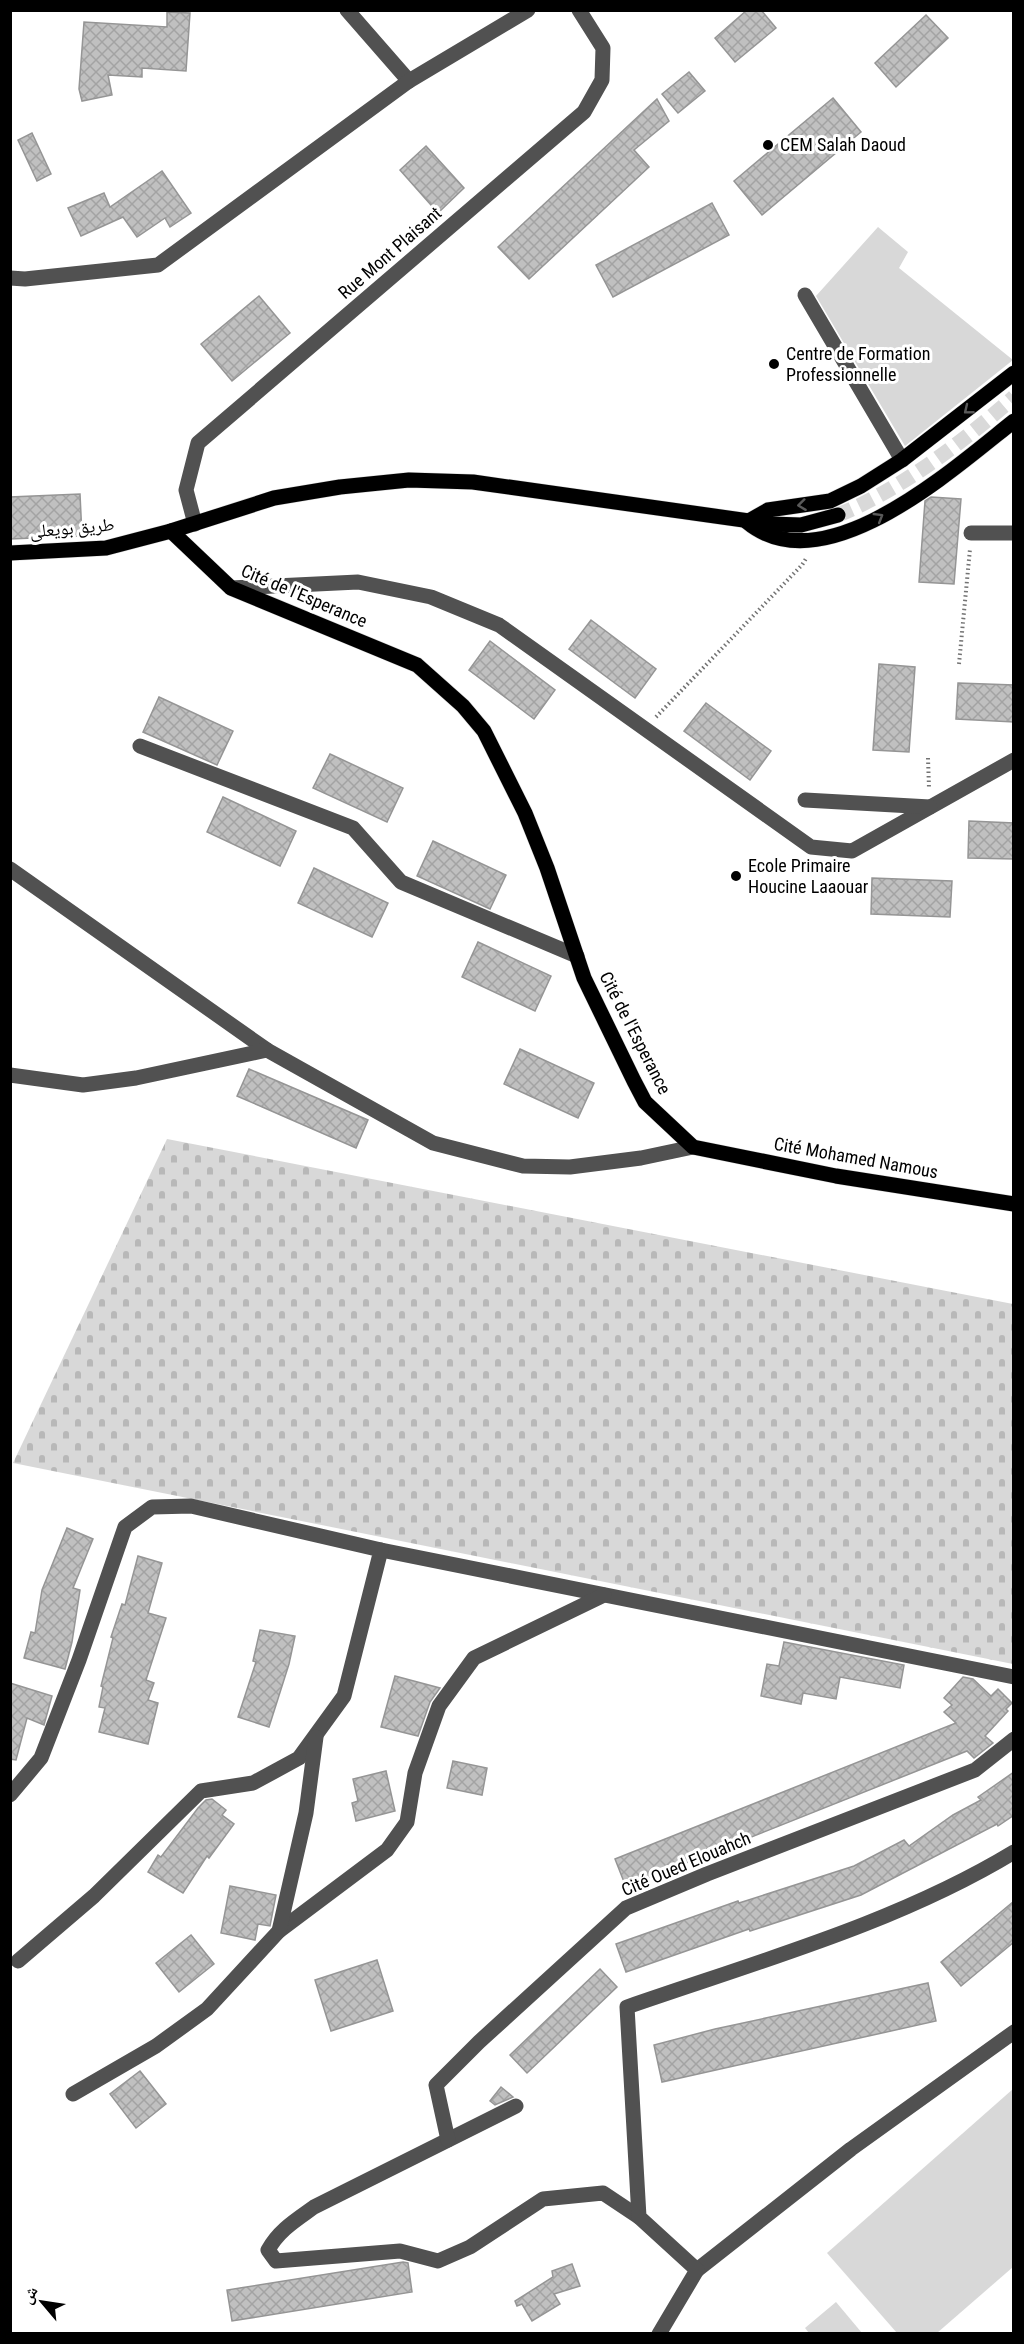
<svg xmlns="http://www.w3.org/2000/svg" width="1024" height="2344" font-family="'Roboto Condensed','Noto Naskh Arabic',sans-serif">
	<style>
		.cemetery { fill: url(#cemetery-stones) }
		.pitch { fill: #d8d8d8 }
		.building { fill: url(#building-cross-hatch); stroke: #959595; stroke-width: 1.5 }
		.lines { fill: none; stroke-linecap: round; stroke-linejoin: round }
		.major-tunnel { stroke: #d9d9d9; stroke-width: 15; stroke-dasharray: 15 8; stroke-linecap: butt }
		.major-casing { stroke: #dbdbdb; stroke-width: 16 }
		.path { stroke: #737373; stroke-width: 4; stroke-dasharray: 1.5 3; stroke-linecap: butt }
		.minor { stroke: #515151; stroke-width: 15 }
		.major { stroke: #000; stroke-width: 15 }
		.oneway { stroke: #595959 }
		.poi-dot { fill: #000; stroke: #fff; stroke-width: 2 }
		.labels { text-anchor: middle; stroke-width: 6; stroke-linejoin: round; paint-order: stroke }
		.poi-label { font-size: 18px; fill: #000; stroke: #fff; text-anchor: start }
		.street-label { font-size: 18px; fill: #000; stroke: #fff }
	</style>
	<defs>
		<pattern id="cemetery-stones" width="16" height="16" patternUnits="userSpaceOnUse" patternTransform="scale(1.5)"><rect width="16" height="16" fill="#d8d8d8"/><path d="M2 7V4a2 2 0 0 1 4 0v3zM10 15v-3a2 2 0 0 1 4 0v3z" fill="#b8b8b8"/></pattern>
		<pattern id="building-cross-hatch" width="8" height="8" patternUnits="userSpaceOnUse" patternTransform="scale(1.5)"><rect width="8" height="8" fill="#c0c0c0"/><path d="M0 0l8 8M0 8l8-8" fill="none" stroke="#a3a3a3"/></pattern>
	</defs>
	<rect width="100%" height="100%" fill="#fff"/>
	<path class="cemetery" d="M167 1139 1013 1304V1664L13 1463Z"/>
	<g class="pitch">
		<path d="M878 227 908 252 899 268 1013 360 905 446 816 296Z"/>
		<path d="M1013 2089V2267L937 2333H897L827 2253Z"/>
		<path d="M836 2302 862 2333H809L805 2328Z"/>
	</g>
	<g class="building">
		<path d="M747 10H761L776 28 735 62 715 38Z"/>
		<path d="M167 12 190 13 186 71 142 68V77L108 75 112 95 82 101 79 89 84 22 167 27Z"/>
		<path d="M926 15 948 38 896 87 875 63Z"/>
		<path d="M689 72 705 91 678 113 662 94Z"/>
		<path d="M833 98 861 132 762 215 734 181Z"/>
		<path d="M657 99 669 121 634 150 649 167 529 279 498 247Z"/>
		<path d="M32 133 51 174 37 181 18 140Z"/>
		<path d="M426 146 464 188 438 213 400 170Z"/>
		<path d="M162 171 191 213 170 227 165 218 137 237 123 217 81 236 68 208 104 193 110 207Z"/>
		<path d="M712 203 729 235 613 297 596 265Z"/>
		<path d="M259 296 290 333 232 381 201 344Z"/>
		<path d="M80 494 82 536 10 539V497Z"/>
		<path d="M931 497 961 499 954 584 919 582 925 501Z"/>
		<path d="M591 620 656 669 635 698 569 649Z"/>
		<path d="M490 641 555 690 534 719 469 670Z"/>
		<path d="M879 664 915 667 909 752 873 750Z"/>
		<path d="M958 683 1014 685V722L956 719Z"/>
		<path d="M159 697 233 731 217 765 143 732Z"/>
		<path d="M706 703 771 751 750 780 684 731Z"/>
		<path d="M330 754 403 788 387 822 313 788Z"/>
		<path d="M223 797 296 831 280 866 207 832Z"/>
		<path d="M969 821 1014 823V859L968 858Z"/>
		<path d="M433 841 506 875 490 909 417 876Z"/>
		<path d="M314 868 388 903 372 937 298 903Z"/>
		<path d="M872 878 952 881 950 917 871 914Z"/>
		<path d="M478 942 551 976 535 1011 462 977Z"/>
		<path d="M520 1049 594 1083 578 1118 504 1084Z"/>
		<path d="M249 1069 368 1120 356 1148 237 1096Z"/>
		<path d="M67 1528 93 1539 73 1588 80 1590 72 1642 65 1669 24 1658 31 1632 35 1633 42 1590Z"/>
		<path d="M138 1556 162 1563 148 1613 166 1618 146 1680 154 1683 148 1700 158 1703 148 1744 99 1732 105 1708 99 1707 103 1687 101 1686 113 1638 111 1637 122 1604 125 1605Z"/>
		<path d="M260 1630 295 1636 289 1664 269 1727 238 1717 256 1662 253 1661Z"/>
		<path d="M784 1642 904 1665 900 1688 840 1677 836 1699 803 1693 801 1704 761 1696 767 1664 779 1666Z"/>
		<path d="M395 1676 440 1688 430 1702 418 1736 381 1727Z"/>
		<path d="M963 1677 973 1679 991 1696 998 1689 1012 1703 1006 1709 1008 1711 985 1736 993 1743 974 1758 967 1751 626 1887 615 1859 956 1723 944 1712 952 1705 944 1698Z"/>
		<path d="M10 1683 52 1696 44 1725 27 1718 16 1760 10 1759Z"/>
		<path d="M453 1761 487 1768 482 1795 447 1788Z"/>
		<path d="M386 1771 395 1811 356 1821 352 1803 358 1801 353 1779Z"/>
		<path d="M1014 1772V1815L998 1826 997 1824 861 1895 750 1931 749 1929 626 1972 616 1944 738 1901 739 1903 854 1866 904 1840 909 1846 953 1815 981 1800 978 1797Z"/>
		<path d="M212 1799 226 1810 222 1815 234 1824 209 1858 207 1856 183 1893 148 1872 158 1855 161 1857 198 1808 206 1800Z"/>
		<path d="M230 1886 276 1895 270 1926 258 1924 255 1940 221 1933Z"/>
		<path d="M1014 1901V1942L961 1986 941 1962Z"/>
		<path d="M191 1935 214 1964 179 1992 156 1963Z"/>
		<path d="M377 1960 393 2011 331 2031 315 1980Z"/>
		<path d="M600 1969 617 1987 527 2073 510 2055Z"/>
		<path d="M928 1983 936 2021 662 2082 654 2045 715 2029Z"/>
		<path d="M140 2071 166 2104 136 2128 110 2094Z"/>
		<path d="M501 2087 513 2097 495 2105 490 2101Z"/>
		<path d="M403 2262 408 2263 412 2292 232 2321 227 2290Z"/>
		<path d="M572 2264 580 2286 554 2294 560 2304 532 2321 522 2304 517 2306 515 2301 553 2277 552 2271Z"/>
	</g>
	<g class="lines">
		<path class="major-tunnel" d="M838 515C900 490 963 442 1014 397"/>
		<g class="major-casing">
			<g id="major">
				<path d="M1014 373 902 460 861 486 830 501 768 510 747 522C824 586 953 469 1014 421"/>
				<path d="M171 531 231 588 417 665 463 706 484 731 525 813 547 868 584 978 634 1081 645 1102 693 1147 836 1176 1014 1204"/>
				<path d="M10 553 106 548 171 531 274 498 340 487 409 480 473 482 771 524 801 525 838 515"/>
			</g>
		</g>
		<g class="path">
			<path d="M959 664 970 549"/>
			<path d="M656 717 802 565 807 557"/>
			<path d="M928 758 929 788"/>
		</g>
		<g class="minor">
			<path d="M347 10 409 81"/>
			<path d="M10 278 25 279 158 265 409 81 528 10"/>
			<path d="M805 295 902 460"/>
			<path d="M195 524 186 490 198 443 584 112 602 80 603 48 579 10"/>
			<path d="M971 533H1014"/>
			<path d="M231 588 358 582 431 597 499 625 811 847 852 851 1014 760"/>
			<path d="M140 746 353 828 401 882 577 956"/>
			<path d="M805 800 930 807"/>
			<path d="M10 869 267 1050"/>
			<path d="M10 1075 83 1085 136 1078 267 1050 433 1143 523 1166 570 1167 641 1158 693 1147"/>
			<path d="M381 1550 1014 1677"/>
			<path d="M10 1795 41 1758 79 1660 125 1527 152 1507 191 1506 381 1550 344 1696 299 1758 253 1783 201 1791 94 1896 18 1961"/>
			<path d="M279 1931 387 1850 407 1822 415 1773 439 1706 474 1658 604 1595"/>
			<path d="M73 2094 156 2046 207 2009 279 1931 306 1813 316 1737"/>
			<path d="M516 2106 314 2207C296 2220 279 2230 268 2250L276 2261 400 2251 438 2261 470 2247 543 2199 603 2193 639 2217"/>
			<path d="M448 2140 436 2085 479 2042 626 1908 707 1874 975 1770 1014 1739"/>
			<path d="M697 2270 851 2149 1014 2032"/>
			<path d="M659 2334 697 2270 639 2217 627 2007C756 1962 897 1923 1014 1852"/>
		</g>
		<use href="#major" class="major"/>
	</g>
	<defs><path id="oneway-chevron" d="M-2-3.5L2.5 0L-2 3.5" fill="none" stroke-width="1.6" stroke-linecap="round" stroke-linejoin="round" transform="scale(1.5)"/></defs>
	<g class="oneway">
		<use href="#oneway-chevron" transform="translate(968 410) rotate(141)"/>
		<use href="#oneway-chevron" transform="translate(802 505) rotate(173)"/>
		<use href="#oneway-chevron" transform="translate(879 517) rotate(-31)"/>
	</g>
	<g class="poi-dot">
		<circle cx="768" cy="145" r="6"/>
		<circle cx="774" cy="364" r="6"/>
		<circle cx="736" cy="876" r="6"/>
	</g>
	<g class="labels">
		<g class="poi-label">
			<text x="780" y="151">CEM Salah Daoud</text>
			<text x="786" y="360">Centre de Formation<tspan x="786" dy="21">Professionnelle</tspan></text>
			<text x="748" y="872">Ecole Primaire<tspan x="748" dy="21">Houcine Laaouar</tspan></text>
		</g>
		<g class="street-label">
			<text transform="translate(390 253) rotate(-41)" y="6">Rue Mont Plaisant</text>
			<text transform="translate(72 528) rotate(-5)" y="6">طريق بويعلى</text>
			<text transform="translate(304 596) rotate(23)" y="6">Cité de l'Esperance</text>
			<text transform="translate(635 1033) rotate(63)" y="6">Cité de l'Esperance</text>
			<text transform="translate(856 1158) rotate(10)" y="6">Cité Mohamed Namous</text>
			<text transform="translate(686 1864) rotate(-23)" y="6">Cité Oued Elouahch</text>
		</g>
	</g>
	<rect width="1024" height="2344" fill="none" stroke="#000000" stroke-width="24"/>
	<g transform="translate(42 2302) rotate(299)" stroke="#ffffff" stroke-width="4.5" paint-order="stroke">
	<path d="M0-4.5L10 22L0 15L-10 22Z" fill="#000000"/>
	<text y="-9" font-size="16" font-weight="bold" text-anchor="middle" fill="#000000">ش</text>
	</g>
</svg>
